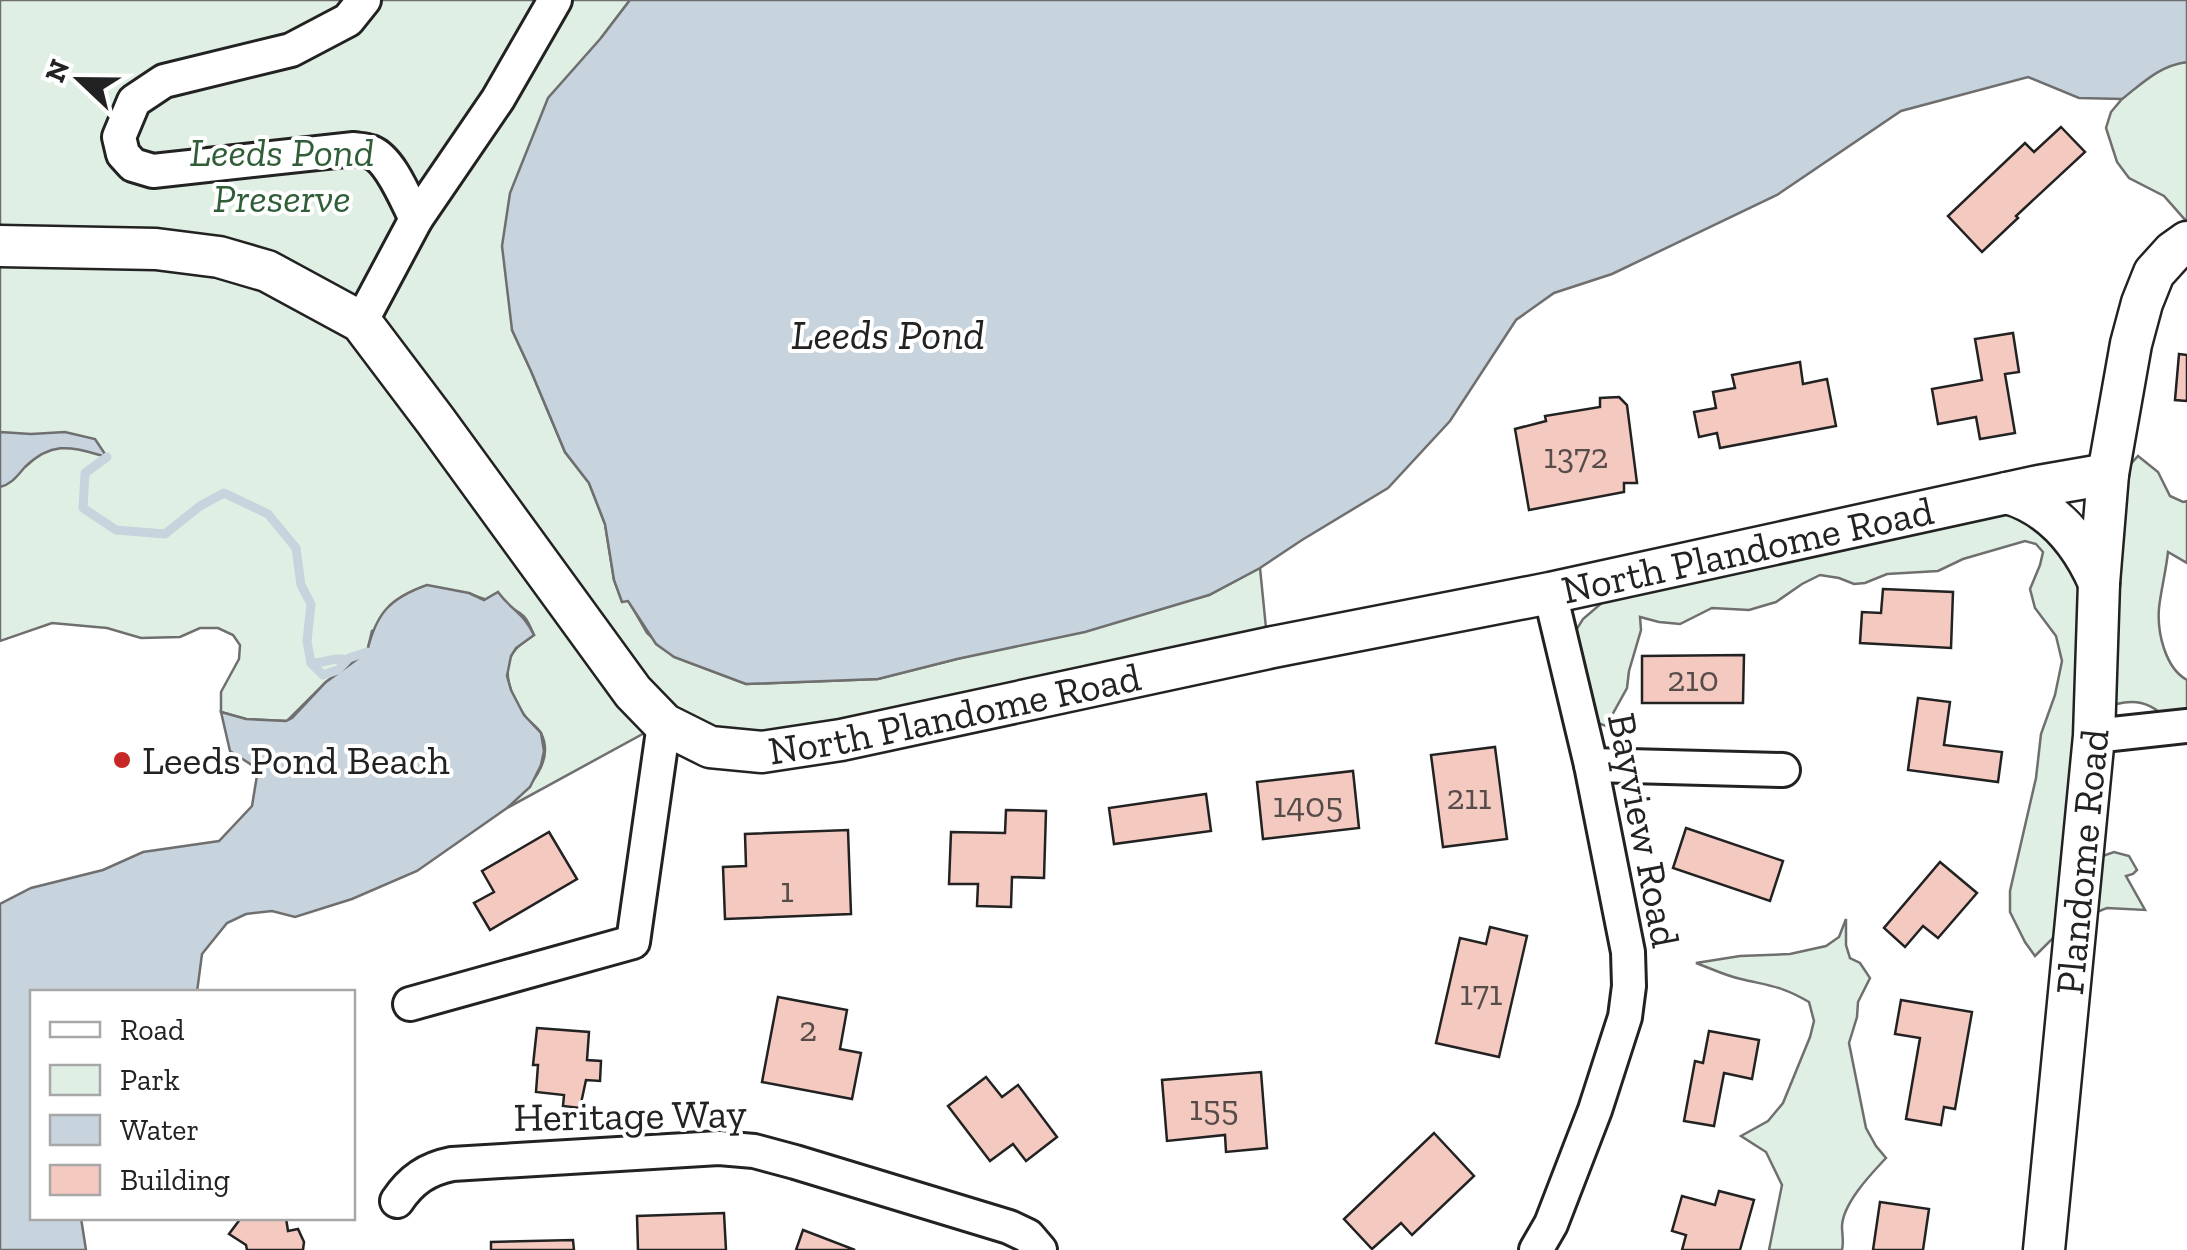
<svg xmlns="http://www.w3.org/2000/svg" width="2187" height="1250" font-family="'Zilla Slab',serif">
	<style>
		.green { fill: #e0efe3; stroke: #6f6f6f; stroke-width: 2.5 }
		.water { fill: #c7d3dd; stroke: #6f6f6f; stroke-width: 2.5 }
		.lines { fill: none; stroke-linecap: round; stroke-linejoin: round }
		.stream { stroke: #c7d3dd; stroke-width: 9 }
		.building { fill: #f3c9c0; stroke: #222; stroke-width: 2.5 }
		.minor-casing { stroke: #222; stroke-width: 38 }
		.major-casing { stroke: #222; stroke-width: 45 }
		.minor { stroke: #fff; stroke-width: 32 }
		.major { stroke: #fff; stroke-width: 40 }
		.poi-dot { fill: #c62828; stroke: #fff; stroke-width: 4 }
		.labels { text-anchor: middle; stroke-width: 8; stroke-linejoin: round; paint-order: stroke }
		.number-label { font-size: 35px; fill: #564c4a }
		.park-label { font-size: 40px; font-style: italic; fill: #2f5e38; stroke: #fff }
		.street-label { font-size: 40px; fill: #222; stroke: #fff }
		.poi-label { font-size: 40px; fill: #222; stroke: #fff; text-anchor: start }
		.water-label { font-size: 42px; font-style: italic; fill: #222; stroke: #fff }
	</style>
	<rect width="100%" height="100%" fill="#fff"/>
	<g class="green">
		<path d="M0 0H630L601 38 512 330 531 371 565 452 589 483 605 524 614 580 622 601 628 600 647 633 674 657 746 684 878 679 1209 595 1260 568 1268 648 841 740 661 724 507 808C526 790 556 763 541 733 538 727 529 722 525 716 512 699 499 669 515 650 520 644 528 639 534 635 531 629 529 623 526 619 516 605 485 601 469 593L372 631 367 652 326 682 287 721 246 719 221 712V692L239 659 240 645 233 635 218 628H200L180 637 141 638 107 628 52 623 0 641Z"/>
		<path d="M2187 62V222L2164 196 2129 178 2117 162 2106 128 2111 112 2122 99 2149 75 2172 64Z"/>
		<path d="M2138 456 2158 472 2170 496 2183 502 2187 501V563L2168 552C2166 571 2161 590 2159 608 2157 632 2165 668 2187 680V742C2160 709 2144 690 2100 710V857L2114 852 2129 856 2137 870 2133 874 2126 876 2145 910 2107 908 2068 923 2035 956 2025 942 2010 912V891L2036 778 2041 734 2055 695 2062 661 2056 636 2035 608 2030 589 2040 565 2043 552 2036 544 2025 541 1963 559 1938 571 1887 574 1865 583 1854 584 1839 578 1820 575 1802 584 1776 602 1749 610 1712 608 1680 624 1659 622 1640 617 1641 630 1629 671 1627 688 1606 726 1595 722 1573 635 1583 619 1618 589 2013 505 2077 554 2129 466Z"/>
		<path d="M1846 919V945L1850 958 1860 963 1870 978 1858 1002 1857 1017 1849 1043 1866 1128 1876 1146 1886 1158C1871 1174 1843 1203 1842 1226 1842 1235 1844 1241 1842 1250H1769L1782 1185 1766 1152 1741 1136 1768 1121 1783 1103 1810 1037 1814 1021 1809 1002C1782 986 1770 986 1741 979 1726 976 1710 968 1696 963L1740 956 1790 954 1826 946 1839 937Z"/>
	</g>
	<g class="water">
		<path d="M630 0H2187V62C2159 66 2144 82 2122 99L2079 98 2028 77 1901 111 1777 195 1612 274 1554 293 1516 320 1450 421 1388 488 1302 540 1260 568 1209 595 1085 632 957 659 878 679 746 684 674 657 656 644 628 601 622 602 614 580 605 524 589 483 565 452 531 371 512 330 502 246 510 193 548 98 601 38Z"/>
		<path d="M0 432 31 434 65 432 95 439 107 457C73 448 54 439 25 467 17 476 12 484 0 487Z"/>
		<path d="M427 585 469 593 484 600 498 592C512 611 523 612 534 635L516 648 511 656 507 676 511 690 524 715 541 733 544 751 541 765 530 787 507 808 417 871 352 899 295 917 272 911 246 914 227 923 202 954 197 992H32V1218H81L86 1250H0V904L31 888 103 870 143 852 219 841 252 806 258 769 230 751 221 712 246 719 286 721 292 718 326 682 367 652C376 613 390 598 427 585Z"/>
	</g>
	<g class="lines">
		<g class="stream">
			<path d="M107 457 85 473 83 508 116 530 165 534 200 506 224 493 268 514 296 548 301 585 311 604 307 641 311 663 323 675 338 670 349 658 367 652"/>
			<path d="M311 663C324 664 334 656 347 660"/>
		</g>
	</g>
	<g class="building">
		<path d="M2061 127 2085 152 2016 216 2018 218 1982 252 1948 216 2025 143 2034 152Z"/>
		<path d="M2013 333 2019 372 2005 374 2015 433 1980 439 1976 417 1938 424 1932 389 1982 380 1975 339Z"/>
		<path d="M2179 354 2187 355V401L2175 400Z"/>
		<path d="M1800 362 1803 384 1827 379 1836 426 1720 448 1717 433 1699 437 1694 412 1716 408 1713 392 1735 388 1732 375Z"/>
		<path d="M1619 397 1627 405 1637 483H1624V492L1529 510 1515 429 1546 421 1545 416 1600 407V398Z"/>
		<path d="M1883 589 1953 592 1951 648 1860 643 1862 612 1881 613Z"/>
		<path d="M1744 655 1743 703H1642V656Z"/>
		<path d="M1918 698 1950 702 1944 745 2002 752 1998 782 1908 770Z"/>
		<path d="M1495 747 1507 839 1443 847 1431 755Z"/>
		<path d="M1353 771 1359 828 1263 839 1257 782Z"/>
		<path d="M1206 794 1211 831 1114 844 1109 808Z"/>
		<path d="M1006 810 1046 811 1044 878 1012 877 1011 907 977 906 978 884H949L951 832 1005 833Z"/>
		<path d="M1686 828 1783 861 1770 901 1673 868Z"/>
		<path d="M848 830 851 914 725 919 723 867 746 866 745 834Z"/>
		<path d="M549 832 577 879 490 930 474 903 494 892 482 871Z"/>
		<path d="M1940 862 1977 893 1938 938 1923 926 1905 947 1884 928Z"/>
		<path d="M1490 927 1527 936 1499 1057 1436 1043 1460 938 1486 944Z"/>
		<path d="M778 997 847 1010 840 1049 861 1053 852 1099 762 1082Z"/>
		<path d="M1901 1000 1972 1012 1955 1109 1944 1107 1941 1125 1906 1119 1920 1038 1895 1034Z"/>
		<path d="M537 1028 589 1032 587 1060 601 1061 600 1081 586 1080 580 1108 563 1106 564 1095 536 1092 538 1065H533Z"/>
		<path d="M1709 1031 1759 1040 1752 1079 1724 1073 1714 1126 1684 1121 1695 1061 1703 1063Z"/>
		<path d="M1261 1072 1267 1148 1226 1152 1225 1135 1167 1141 1162 1080Z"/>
		<path d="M986 1077 1002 1097 1018 1085 1057 1137 1026 1161 1013 1144 990 1161 948 1106Z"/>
		<path d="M1434 1133 1474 1176 1412 1235 1401 1223 1372 1249 1344 1219Z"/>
		<path d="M1719 1191 1754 1200 1740 1250H1682L1686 1235 1672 1231 1682 1196 1715 1205Z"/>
		<path d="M1880 1202 1929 1209 1923 1250H1873Z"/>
		<path d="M724 1213 726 1250H638L637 1216Z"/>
		<path d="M241 1218H286L288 1231 298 1229 304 1242 303 1250H247L246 1245 229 1234Z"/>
		<path d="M803 1230 855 1250H796Z"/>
		<path d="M573 1240 574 1250H491V1242Z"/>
	</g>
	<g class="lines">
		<g class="minor-casing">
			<g id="minor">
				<path d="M364 0 348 20 291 50 164 81 134 101 119 137 123 154 133 165 153 171 354 149C360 150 365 150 371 152 391 160 406 200 416 219"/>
				<path d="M361 322 416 219 498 99 555 0"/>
				<path d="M2094 736 2187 726"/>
				<path d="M1591 765 1783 770"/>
				<path d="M410 1004 633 942 664 724"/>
				<path d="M397 1201C411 1180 427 1169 452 1164L719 1148 754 1151 795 1162 1009 1227 1028 1236 1040 1250"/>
				<path d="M1536 1250 1551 1224 1595 1110 1625 1017 1629 986 1628 952 1591 765 1550 593"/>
			</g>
		</g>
		<g class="major-casing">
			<g id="major">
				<path id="s1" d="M0 246 156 249 219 257 267 271 361 322 435 420 633 692 664 724 710 747 762 752 841 740 1273 647 1550 593 2039 486 2108 474"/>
				<path d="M2007 493C2052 506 2081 542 2099 583"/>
				<path id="s2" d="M2044 1250 2094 736 2099 583 2108 474 2131 344 2142 303 2154 273 2173 252 2187 242"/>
			</g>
		</g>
		<use href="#minor" class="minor"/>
		<use href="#major" class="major"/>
	</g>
	<circle class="poi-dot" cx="122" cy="760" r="10"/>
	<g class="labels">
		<g class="number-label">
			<text x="1576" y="468">1372</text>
			<text x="1693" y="691">210</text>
			<text x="1469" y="809">211</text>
			<text x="1308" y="817">1405</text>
			<text x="787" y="902">1</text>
			<text x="1481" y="1005">171</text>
			<text x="808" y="1041">2</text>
			<text x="1214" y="1120">155</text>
		</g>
		<g class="park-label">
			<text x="282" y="166">Leeds Pond<tspan x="282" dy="46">Preserve</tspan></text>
		</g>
		<g class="street-label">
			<text dy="14" stroke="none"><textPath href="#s1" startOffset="1990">North Plandome Road</textPath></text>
			<text dy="14" stroke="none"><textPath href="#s1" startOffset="1180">North Plandome Road</textPath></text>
			<text transform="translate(1644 830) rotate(79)" y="14">Bayview Road</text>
			<text dy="14" stroke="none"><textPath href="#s2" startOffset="390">Plandome Road</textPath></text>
			<text transform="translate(630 1115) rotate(-1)" y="14">Heritage Way</text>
		</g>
		<g class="poi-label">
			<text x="142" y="774">Leeds Pond Beach</text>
		</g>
		<g class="water-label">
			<text x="888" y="349">Leeds Pond</text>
		</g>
	</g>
	<rect x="30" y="990" width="325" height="230" fill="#ffffff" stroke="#a7a7a7" stroke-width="2.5"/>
	<rect x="50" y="1022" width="50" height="15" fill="#ffffff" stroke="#a7a7a7" stroke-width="2.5"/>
	<text x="120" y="1040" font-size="30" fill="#222222">Road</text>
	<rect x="50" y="1065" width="50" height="30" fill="#e0efe3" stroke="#a7a7a7" stroke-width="2.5"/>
	<text x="120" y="1090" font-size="30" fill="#222222">Park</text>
	<rect x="50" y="1115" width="50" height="30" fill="#c7d3dd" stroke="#a7a7a7" stroke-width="2.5"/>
	<text x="120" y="1140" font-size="30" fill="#222222">Water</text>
	<rect x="50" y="1165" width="50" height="30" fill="#f3c9c0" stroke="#a7a7a7" stroke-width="2.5"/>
	<text x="120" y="1190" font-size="30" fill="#222222">Building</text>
	<g transform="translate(80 80) rotate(292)" stroke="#ffffff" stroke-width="8" paint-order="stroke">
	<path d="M0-8L18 38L0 25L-18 38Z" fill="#222222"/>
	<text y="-15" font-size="28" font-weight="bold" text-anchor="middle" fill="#222222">N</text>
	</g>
</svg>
